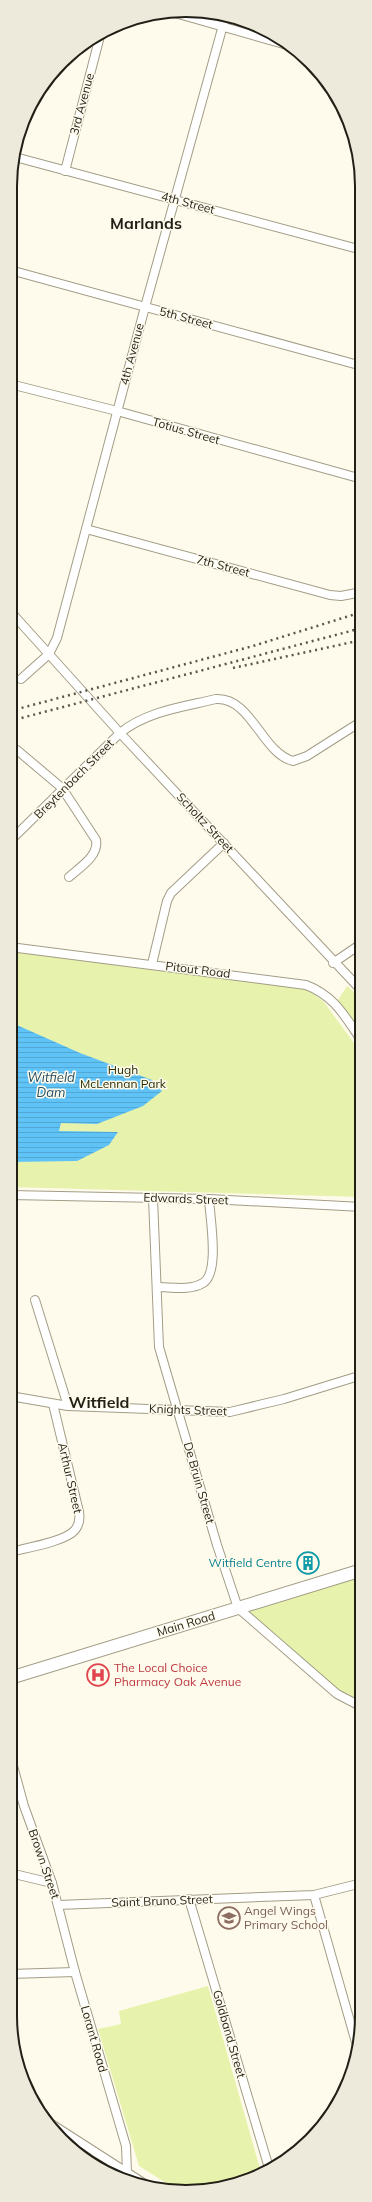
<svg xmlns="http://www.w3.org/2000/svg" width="372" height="2202" font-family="Mulish,sans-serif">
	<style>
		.green { fill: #e7f3ad }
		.water { fill: url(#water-rules) }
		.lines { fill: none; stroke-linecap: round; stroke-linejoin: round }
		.street-casing { stroke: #a39d86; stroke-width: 10 }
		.secondary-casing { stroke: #a39d86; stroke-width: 14 }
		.street { stroke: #fff; stroke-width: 8 }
		.secondary { stroke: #fff; stroke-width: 12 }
		.rail { stroke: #59564c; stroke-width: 2.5; stroke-dasharray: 2 4; stroke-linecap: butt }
		.labels { text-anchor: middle; stroke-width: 3; stroke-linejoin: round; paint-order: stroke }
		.street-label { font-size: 12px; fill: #211f16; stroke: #fffbec }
		.park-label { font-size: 12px; fill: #282d05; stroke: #fffbec }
		.culture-label { font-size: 12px; fill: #0d838f; stroke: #fffbec; text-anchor: end }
		.health-label { font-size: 12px; fill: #be3a42; stroke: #fffbec; text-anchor: start }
		.education-label { font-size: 12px; fill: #785e54; stroke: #fffbec; text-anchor: start }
		.water-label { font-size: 13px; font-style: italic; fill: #254e64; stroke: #fffbec }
		.district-label { font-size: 16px; font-weight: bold; fill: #211f16; stroke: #fffbec }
		.rim { fill: none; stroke: #211f16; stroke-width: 2 }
	</style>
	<defs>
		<pattern id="water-rules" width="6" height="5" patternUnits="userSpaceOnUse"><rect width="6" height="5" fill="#60c3f7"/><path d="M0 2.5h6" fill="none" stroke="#53a7d3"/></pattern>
	</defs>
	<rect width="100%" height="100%" fill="#fffbec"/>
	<g class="green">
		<path d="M10 950 302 985 324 1002 362 1054V1197L10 1187Z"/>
		<path d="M347 986 362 999V1035L338 1000Z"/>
		<path d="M362 1577V1702L337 1689 246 1609Z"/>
		<path d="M208 1986 261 2172 243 2183 179 2191 139 2166 98 2029 121 2024 119 2011Z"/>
	</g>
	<path class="water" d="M10 1022 80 1053 152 1080 162 1091 143 1106 97 1124 61 1123 59 1131 118 1132 109 1145 77 1161 10 1162Z"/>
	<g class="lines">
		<g class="street-casing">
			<g id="street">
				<path d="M175 13 287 45"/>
				<path d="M15 157 362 250"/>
				<path d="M65 171 100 36"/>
				<path d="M10 270 362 366"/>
				<path d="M10 384 117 411 362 479"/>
				<path d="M86 529 330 595 341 596 362 592"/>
				<path d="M10 611 120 733 362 991"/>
				<path d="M21 679 49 654 57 638 145 307 225 18"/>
				<path d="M17 750 62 788 96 840C99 856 80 867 69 877"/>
				<path d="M10 841 120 733C147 711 183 707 216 699 251 697 262 753 293 761L307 756 362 721"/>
				<path d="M358 946 362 958"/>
				<path d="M10 947 306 985C335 996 345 1017 362 1041"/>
				<path d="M333 963 358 946 362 933"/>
				<path d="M152 964 167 901 171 893 224 843"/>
				<path d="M10 1195 209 1199 362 1207"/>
				<path d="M153 1198 159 1347 217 1545 238 1608 337 1694 362 1707"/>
				<path d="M157 1287C171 1287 190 1291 203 1283 220 1273 210 1218 209 1199"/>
				<path d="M35 1300 68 1406"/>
				<path d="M10 1396 68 1406 230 1412 284 1399 362 1375"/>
				<path d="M10 1552C25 1548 65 1542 75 1530 79 1525 80 1518 79 1512L53 1404"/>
				<path d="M10 1755 24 1806 52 1883 75 1972 126 2146 127 2173"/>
				<path d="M10 1873 52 1883"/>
				<path d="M314 1895 357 2046"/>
				<path d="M189 1899 269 2168"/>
				<path d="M58 1905 314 1895 362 1883"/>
				<path d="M10 1974 75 1972"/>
				<path d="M50 2123 145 2184"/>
			</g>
		</g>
		<g class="secondary-casing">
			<path id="secondary" d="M10 1678 362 1570"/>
		</g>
		<use href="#street" class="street"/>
		<use href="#secondary" class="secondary"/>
		<g class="rail">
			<path d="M233 668 362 640"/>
			<path d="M10 711 253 646 362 612"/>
			<path d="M10 721 362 628"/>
		</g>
	</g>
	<defs>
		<g id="building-ring" transform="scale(1.15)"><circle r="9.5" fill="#fffbec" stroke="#0f9aa8" stroke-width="1.5"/><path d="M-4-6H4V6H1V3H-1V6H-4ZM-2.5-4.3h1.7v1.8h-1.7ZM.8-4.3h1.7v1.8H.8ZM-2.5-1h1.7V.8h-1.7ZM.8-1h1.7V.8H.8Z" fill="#0f9aa8"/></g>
		<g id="hospital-ring" transform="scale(1.15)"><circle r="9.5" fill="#fffbec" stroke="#e0444e" stroke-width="1.5"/><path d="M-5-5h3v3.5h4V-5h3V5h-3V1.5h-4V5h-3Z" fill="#e0444e"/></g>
		<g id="school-ring" transform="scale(1.15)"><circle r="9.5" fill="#fffbec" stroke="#8d6e63" stroke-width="1.5"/><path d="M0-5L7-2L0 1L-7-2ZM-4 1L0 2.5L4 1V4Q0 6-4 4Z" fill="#8d6e63"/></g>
	</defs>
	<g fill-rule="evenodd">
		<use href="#building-ring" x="308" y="1563"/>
		<use href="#hospital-ring" x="98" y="1675"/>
		<use href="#school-ring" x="229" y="1918"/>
	</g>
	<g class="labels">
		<g class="street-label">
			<text transform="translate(82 104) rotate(-75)" y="4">3rd Avenue</text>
			<text transform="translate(188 203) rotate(15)" y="4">4th Street</text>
			<text transform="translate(186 318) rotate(15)" y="4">5th Street</text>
			<text transform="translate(132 354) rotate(-75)" y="4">4th Avenue</text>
			<text transform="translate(186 431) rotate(16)" y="4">Totius Street</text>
			<text transform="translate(223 566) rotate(15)" y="4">7th Street</text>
			<text transform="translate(74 779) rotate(-45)" y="4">Breytenbach Street</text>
			<text transform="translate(205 823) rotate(47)" y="4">Scholtz Street</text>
			<text transform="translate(198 970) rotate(7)" y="4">Pitout Road</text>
			<text transform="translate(186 1199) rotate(2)" y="4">Edwards Street</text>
			<text transform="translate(188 1410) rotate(2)" y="4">Knights Street</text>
			<text transform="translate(70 1478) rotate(77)" y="4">Arthur Street</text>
			<text transform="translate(199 1483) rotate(74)" y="4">De Bruin Street</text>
			<text transform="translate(186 1624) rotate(-17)" y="4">Main Road</text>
			<text transform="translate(44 1864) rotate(71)" y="4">Brown Street</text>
			<text transform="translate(162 1901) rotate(-2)" y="4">Saint Bruno Street</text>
			<text transform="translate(229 2034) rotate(74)" y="4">Goldband Street</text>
			<text transform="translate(94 2039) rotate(74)" y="4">Lorant Road</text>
		</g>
		<g class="park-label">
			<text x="123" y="1074">Hugh<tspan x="123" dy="14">McLennan Park</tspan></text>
		</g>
		<g class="culture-label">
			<text x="292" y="1567">Witfield Centre</text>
		</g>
		<g class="health-label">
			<text x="114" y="1672">The Local Choice<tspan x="114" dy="14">Pharmacy Oak Avenue</tspan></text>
		</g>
		<g class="education-label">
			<text x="244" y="1915">Angel Wings<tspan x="244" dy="14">Primary School</tspan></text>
		</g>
		<g class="water-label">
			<text x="51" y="1082">Witfield<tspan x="51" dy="15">Dam</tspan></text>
		</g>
		<g class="district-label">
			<text x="146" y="229">Marlands</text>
			<text x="99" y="1408">Witfield</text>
		</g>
	</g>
	<path d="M0 0H372V2202H0ZM186 17H186A169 169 0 0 1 355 186V2016A169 169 0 0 1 186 2185H186A169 169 0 0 1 17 2016V186A169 169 0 0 1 186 17Z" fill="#ede9db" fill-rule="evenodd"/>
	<path class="rim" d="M186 17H186A169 169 0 0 1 355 186V2016A169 169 0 0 1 186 2185H186A169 169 0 0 1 17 2016V186A169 169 0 0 1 186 17Z"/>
</svg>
